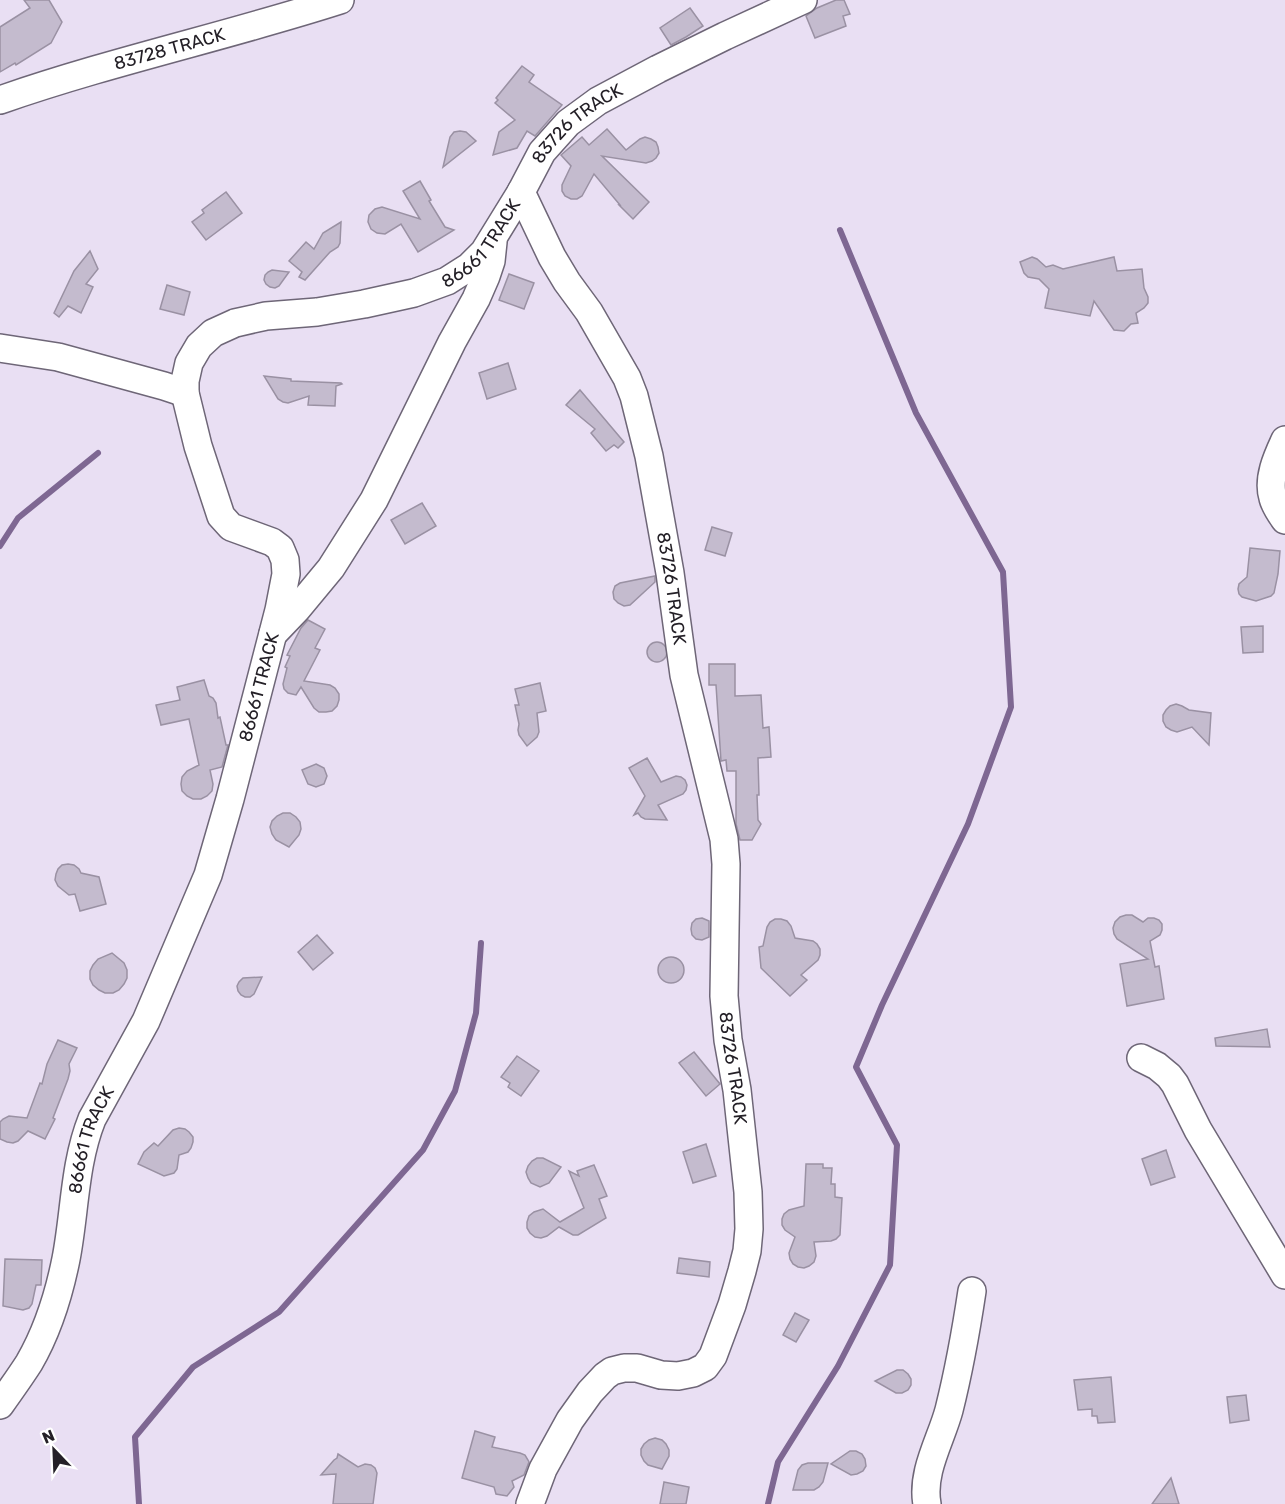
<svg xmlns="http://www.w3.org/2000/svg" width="1285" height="1504" font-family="Rubik,sans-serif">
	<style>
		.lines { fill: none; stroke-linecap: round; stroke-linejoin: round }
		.stream { stroke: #7e6792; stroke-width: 6 }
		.building { fill: #c4bbce; stroke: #9a91a3; stroke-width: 1.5 }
		.minor-casing { stroke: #6e6677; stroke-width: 30 }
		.minor { stroke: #fff; stroke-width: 27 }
		.labels { text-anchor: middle; stroke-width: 6; stroke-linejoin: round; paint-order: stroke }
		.street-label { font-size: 18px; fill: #242027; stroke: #fff }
	</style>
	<rect width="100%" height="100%" fill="#e9dff3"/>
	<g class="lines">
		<g class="stream">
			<path d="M0 546 18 518 98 453"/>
			<path d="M139 1504 135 1437 193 1367 279 1312 423 1150 455 1091 476 1013 481 943"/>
			<path d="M768 1504 778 1462 838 1366 890 1265 897 1145 856 1067 882 1005 968 824 1011 707 1003 572 916 413 840 230"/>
		</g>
	</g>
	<g class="building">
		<path d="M24 0H49L62 22 51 43 16 65 15 63 0 72V27L30 8Z"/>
		<path d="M836 0H844L850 14 843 16 846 26 815 38 806 16 817 8Z"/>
		<path d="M690 8 703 26 686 37 671 45 660 28Z"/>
		<path d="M522 66 534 75 529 82 562 105 535 136 527 131 517 148 493 155 499 132 515 120 495 103 498 100 496 98Z"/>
		<path d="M607 129 626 150 640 139 645 137 651 139 656 142 658 147 659 153 656 158 652 161 646 163 602 156 649 202 633 219 619 205H620L594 174 582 196 577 199H571L565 196 562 191V185L571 166 561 155 582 137 589 145Z"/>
		<path d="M460 131 466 132 476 141 443 167 450 137 454 132Z"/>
		<path d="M420 181 431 200 429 201 445 227 454 230 418 252 401 224 385 234 377 233 371 229 368 222 369 215 375 209 382 207 420 219 403 191Z"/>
		<path d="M226 192 242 213 206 240 192 222 204 213 202 210Z"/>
		<path d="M341 222 340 243 338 247 330 252 305 280 299 277 302 272 289 261 306 242 314 249 323 233Z"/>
		<path d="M90 251 98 269 86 284 93 287 81 313 68 306 59 317 54 313 74 271Z"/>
		<path d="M1032 257 1037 259 1046 267 1053 265 1063 269 1114 257 1117 271 1142 269 1144 288 1148 297V303L1144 308 1136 313 1138 323 1131 324 1124 331 1114 330 1094 301 1090 316 1045 308 1049 289 1039 279 1028 277 1024 273 1020 262Z"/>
		<path d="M272 270 289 272 279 286 275 288 270 287 266 284 264 280 265 275 268 272Z"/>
		<path d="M509 274 534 283 524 309 499 300Z"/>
		<path d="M167 285 190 292 184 315 160 309Z"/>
		<path d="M508 363 516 389 487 399 479 373Z"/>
		<path d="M264 376 291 379V381L341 383 342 384 336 386 335 406 308 405 309 396 288 403 283 402 278 399Z"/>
		<path d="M580 390 624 442 618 448 614 445 606 451 591 433 595 429 566 405Z"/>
		<path d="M422 503 436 526 405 544 391 520Z"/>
		<path d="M712 527 732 533 725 556 705 550Z"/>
		<path d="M1250 548 1280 551 1278 574 1274 593 1271 596 1256 601 1242 597 1239 594 1238 589 1239 584 1247 577Z"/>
		<path d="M655 576V582L630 605 624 606 618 603 614 599 613 592 615 586 620 583Z"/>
		<path d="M308 620 325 629 315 648 320 650 304 681 330 685 335 688 339 694V700L337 706 332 711 326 712H319L314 708 301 687 296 695 288 693 284 689 283 684 287 668 285 667 290 656 287 655 301 628Z"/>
		<path d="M1263 626V652L1243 653 1241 627Z"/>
		<circle cx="657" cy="652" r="10"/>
		<path d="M709 664H735V696L761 695 763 728 769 727 771 757 758 758 759 795H757L758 820 761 824 752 840H740L736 824V771H727L726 760 721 761 716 685H709Z"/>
		<path d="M204 680 209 696 213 698 216 703 218 718 220 717 226 745H228L222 767 210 770 213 784 212 791 207 796 201 799H193L187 796 182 791 181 784 182 777 187 771 199 765 189 719 161 725 156 705 180 700 177 687Z"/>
		<path d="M540 683 546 711 537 713 539 732 537 737 527 746 519 735 518 730 519 724 515 705H519L515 689Z"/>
		<path d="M1176 704 1182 706 1189 710 1211 713 1209 745 1192 727 1177 732 1171 730 1166 727 1163 721V715L1166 710 1170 706Z"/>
		<path d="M647 758 661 782 676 776 681 777 685 780 687 785 686 790 683 794 658 805 667 820 645 819 641 817 638 813 634 815 645 796 629 768Z"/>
		<path d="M316 764 324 768 327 776 324 784 316 787 308 784 302 770Z"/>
		<path d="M283 813H290L296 817 300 822 301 829 299 835 289 847 276 840 272 834 270 827 272 821 277 816Z"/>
		<path d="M68 864 74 865 79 869 81 873 99 877 106 904 80 911 75 894 69 895 58 886 55 880 56 874 58 869 62 865Z"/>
		<path d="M1126 915H1132L1143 922 1148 918H1154L1159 920 1162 924V930L1160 935 1150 941 1155 967 1159 966 1164 999 1127 1006 1120 964 1148 959 1117 939 1114 934 1113 928 1115 922 1120 917Z"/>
		<path d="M702 918 709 921V937L702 940 696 939 692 935 691 929 692 923 696 919Z"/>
		<path d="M775 919H781L787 921 791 926 795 938 813 941 817 944 820 949V955L818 960 801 975 807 980 790 996 761 968 759 947 763 946 767 927 770 922Z"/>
		<path d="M317 935 333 953 313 970 298 952Z"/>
		<path d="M112 953 124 963 127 970V978L124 984 119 990 113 993H105L99 990 93 985 90 979V971L93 965 98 959Z"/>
		<circle cx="671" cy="970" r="13"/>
		<path d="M262 977 254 994 250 997H245L241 995 238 991 237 986 239 982 243 978Z"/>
		<path d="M1267 1029 1270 1047 1216 1046 1215 1038Z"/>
		<path d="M58 1040 77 1048 69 1064 70 1071 68 1079 53 1118 55 1119 45 1139 28 1131 18 1141 13 1143 7 1142 0 1139V1122L3 1119 9 1116 27 1118 40 1083 42 1084 47 1064Z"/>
		<path d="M694 1052 720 1084 706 1096 679 1063Z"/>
		<path d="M517 1056 539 1071 521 1096 508 1087 510 1083 501 1077Z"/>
		<path d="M179 1128 185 1129 189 1132 193 1137V1142L191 1148 188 1152 179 1155 177 1169 174 1173 164 1176 138 1164 144 1152 154 1143 158 1146 173 1130Z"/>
		<path d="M706 1144 716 1176 693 1183 683 1152Z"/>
		<path d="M1166 1150 1175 1177 1151 1185 1142 1159Z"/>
		<path d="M537 1158H543L561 1167 549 1183 540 1187 531 1183 528 1178 526 1172 528 1166 532 1161Z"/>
		<path d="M806 1164H823V1168H832L831 1184H835V1197L842 1198 840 1235 836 1239 831 1241 814 1242 816 1256 814 1262 809 1266 804 1268 798 1267 793 1264 790 1259 789 1253 795 1237 785 1230 782 1225V1219L784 1214 789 1210 804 1206Z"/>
		<path d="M594 1165 607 1196 599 1199 606 1218 578 1235H573L559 1227 547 1236 541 1238 535 1237 530 1233 527 1228V1222L529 1216 534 1212 543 1209 560 1222 584 1208 569 1171 579 1176 577 1171Z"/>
		<path d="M679 1258 710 1262 709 1277 677 1273Z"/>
		<path d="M5 1259 42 1260 41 1285H36L32 1304 29 1308 23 1310 3 1306Z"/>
		<path d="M795 1313 809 1320 796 1342 783 1335Z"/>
		<path d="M897 1370H903L908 1374 911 1379V1385L908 1390 902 1393H896L875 1381Z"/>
		<path d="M1111 1377 1115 1422 1098 1423 1097 1416H1092V1409L1078 1410 1074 1380Z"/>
		<path d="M1246 1395 1249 1420 1230 1423 1227 1397Z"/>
		<path d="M475 1431 495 1437 492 1447 520 1453 525 1455 528 1460 529 1462 524 1475 512 1481 514 1487 507 1496 496 1494 494 1487 462 1478Z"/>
		<path d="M655 1438 662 1440 666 1444 669 1450V1456L662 1469 648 1465 644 1461 641 1455V1449L644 1444 649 1440Z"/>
		<path d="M850 1451H856L862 1454 865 1459 866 1466 863 1471 857 1474 851 1475 831 1464Z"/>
		<path d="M338 1454 358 1467 365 1464 371 1465 375 1468 377 1473 373 1504H333L336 1474 321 1475 334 1460 337 1458Z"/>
		<path d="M808 1463H828L823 1482 819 1487 814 1490H793L798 1470 802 1465Z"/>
		<path d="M1171 1478 1179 1504H1152Z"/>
		<path d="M664 1482 689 1487 686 1504H660Z"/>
	</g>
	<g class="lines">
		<g class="minor-casing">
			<g id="minor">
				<path id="s1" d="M0 100C112 61 228 36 340 0"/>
				<path id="s2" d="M521 192 552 257 567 282 589 312 627 378 634 396 649 456 670 573 684 675 724 839 726 864 724 996 728 1040 737 1090 748 1192 749 1229 747 1251 742 1271 732 1305 713 1356 705 1367 693 1373 678 1376 661 1375 637 1368H624L612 1371 605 1376 590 1392 570 1420 543 1469 530 1504"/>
				<path d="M0 348 58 357 164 386 185 393"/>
				<path d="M1285 440C1277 457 1267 479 1273 498 1275 506 1280 513 1285 520"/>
				<path d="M273 634 297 609 331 568 374 500 452 342 476 299 486 276 491 261 493 242"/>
				<path d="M1141 1058 1157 1066 1169 1076 1175 1084 1198 1130 1285 1275"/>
				<path id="s3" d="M0 1405C10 1391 20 1377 29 1363 47 1332 59 1294 66 1259 75 1213 74 1164 92 1119L146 1021 208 875 230 799 279 610 286 574 285 560 280 548 272 542 231 527 221 516 198 446 185 393V381L189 363 199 346 213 333 235 323 266 316 317 312 364 304 414 293 447 281 469 267 484 252 521 192 542 152 568 123 598 101 658 69 725 36 803 0"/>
				<path d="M927 1504C921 1472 941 1440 949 1410 959 1370 966 1331 972 1291"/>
			</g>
		</g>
		<use href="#minor" class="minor"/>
	</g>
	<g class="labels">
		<g class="street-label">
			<text dy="6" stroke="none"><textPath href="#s1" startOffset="177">83728 TRACK</textPath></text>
			<text dy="6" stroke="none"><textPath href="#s3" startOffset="1629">83726 TRACK</textPath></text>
			<text dy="6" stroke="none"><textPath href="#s3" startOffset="1472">86661 TRACK</textPath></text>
			<text dy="6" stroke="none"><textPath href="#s2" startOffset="430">83726 TRACK</textPath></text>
			<text dy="6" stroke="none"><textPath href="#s3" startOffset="770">86661 TRACK</textPath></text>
			<text dy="6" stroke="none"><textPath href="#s2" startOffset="916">83726 TRACK</textPath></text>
			<text dy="6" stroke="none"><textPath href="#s3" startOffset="284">86661 TRACK</textPath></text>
		</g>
	</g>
	<g transform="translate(54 1450) rotate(337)" stroke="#ffffff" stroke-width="4.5" paint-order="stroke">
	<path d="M0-4.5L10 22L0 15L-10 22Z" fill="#242027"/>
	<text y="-9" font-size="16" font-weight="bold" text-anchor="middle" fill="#242027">N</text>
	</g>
</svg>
